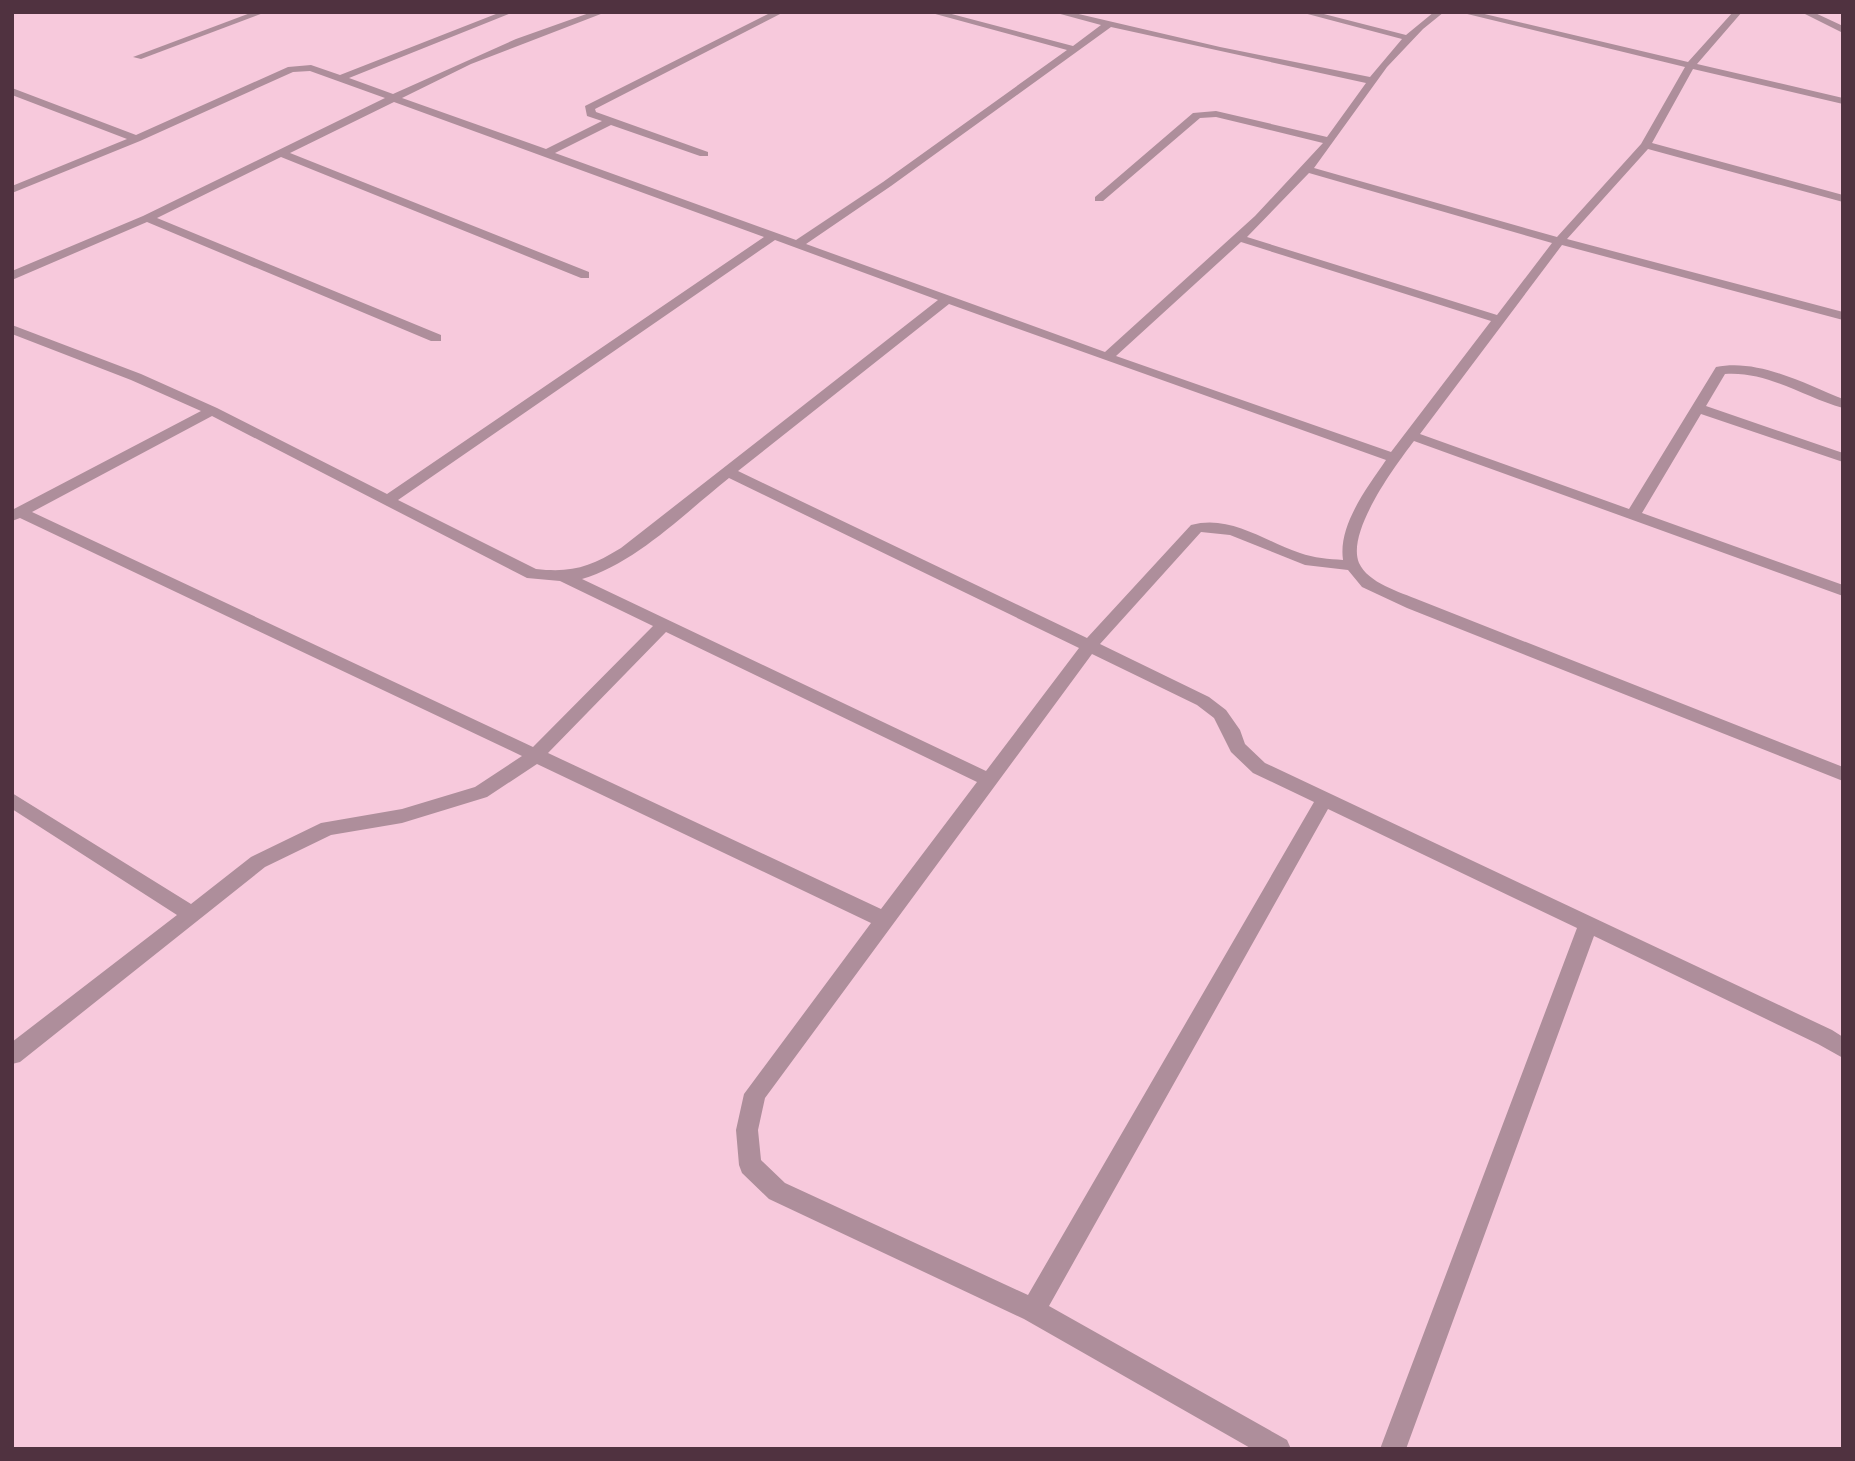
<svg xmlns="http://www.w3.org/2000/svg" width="1855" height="1461" font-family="'Noto Serif',serif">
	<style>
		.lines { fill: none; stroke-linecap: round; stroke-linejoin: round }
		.street { fill: #ae8e9b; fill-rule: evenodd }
	</style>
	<rect width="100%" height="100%" fill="#f7c9dc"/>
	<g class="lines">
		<g class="street">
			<path d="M253 12H266L141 59 133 57Z"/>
			<path d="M501 12H514L349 78 393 94 516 39 592 12H606L471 64 402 98 546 149 602 121 587 116 585 106 772 12H784L595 109 596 112 708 152V156H700L611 125 555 153 796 240 883 182 1067 50 928 12H944L1073 46 1101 25 1053 12H1070L1220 47 1370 77 1402 39 1300 12H1316L1406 35 1434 12H1444L1423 29 1387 67 1314 168 1557 237 1641 144 1685 67 1459 12H1476L1688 62 1733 12H1742L1697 64 1843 98V104L1693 69 1652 143 1843 195V202L1648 149 1567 239 1843 312V320L1562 245 1420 434 1629 509 1716 367C1758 358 1805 384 1843 399V408C1803 397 1768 371 1725 374L1706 406 1843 453V462L1701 414 1642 513 1843 585V596L1414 441C1395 466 1346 532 1359 563 1368 583 1400 592 1419 600L1843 767V781L1407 608 1362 587 1348 570 1305 565 1230 535 1201 532 1100 644 1209 697 1226 710 1240 730 1245 744 1265 763 1832 1030 1843 1037V1058L1818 1044 1594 936 1406 1449H1380L1577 928 1328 809 1049 1306 1287 1440 1291 1449H1252L1024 1319 769 1199 742 1173 739 1165 736 1130 744 1094 871 923 537 764 487 797 402 823 331 835 265 867 20 1062 12 1064V1042L177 915 12 809V793L191 904 251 857 321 823 402 809 475 787 522 756 20 518 12 521V510L201 411 131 380 12 334V325L141 374 217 408 387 494 764 237 394 102 290 153 589 272V278H581L281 157 157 218 441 335V341H431L147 222 12 280V271L143 216 385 98 310 71 293 72 140 141 12 193V186L127 139 12 95V88L136 135 288 67 311 65 340 75ZM1111 27 1366 83 1327 137 1216 111 1193 113 1095 197V201H1103L1200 118 1216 117 1323 143 1255 216 1105 352 806 244 891 186ZM1309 173 1552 243 1497 315 1247 237ZM775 240 938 300 621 548C590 567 572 573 536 569L398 500ZM1241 242 1491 321 1391 452 1116 356ZM949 304 1386 460C1367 488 1338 525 1343 560 1329 559 1314 558 1300 553 1264 541 1230 514 1191 525L1087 638 738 471ZM212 416 527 578 560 581 653 626 533 747 32 512ZM729 478 1079 648 986 771 582 579C635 564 686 512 729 478ZM666 632 977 782 881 909 548 753ZM1092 654 1197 705 1214 718 1231 752 1253 773 1314 802 1028 1295 785 1183 761 1160 758 1130 765 1098Z"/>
			<path d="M1801 12H1813L1843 26V33Z"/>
		</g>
	</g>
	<rect width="1855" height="1461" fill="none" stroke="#503240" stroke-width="28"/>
</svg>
